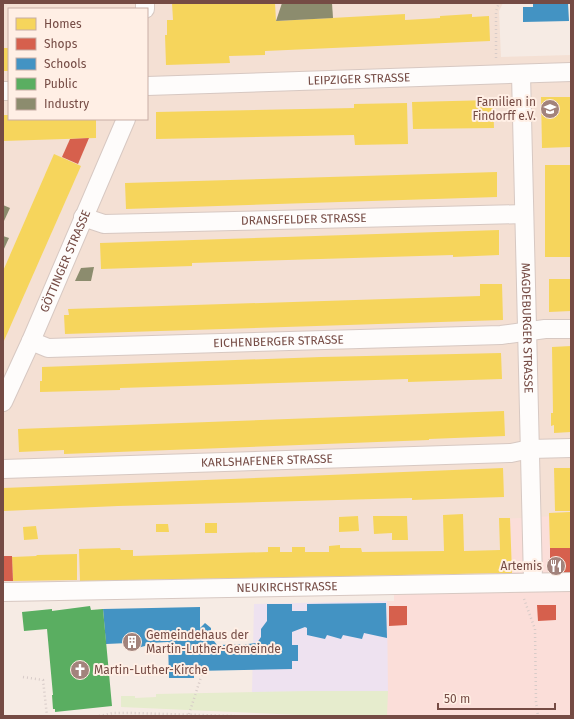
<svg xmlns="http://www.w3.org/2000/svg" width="574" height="719" font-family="'Fira Sans',sans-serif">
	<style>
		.residential { fill: #f4e0d4; fill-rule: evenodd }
		.commercial { fill: #fbded9 }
		.education { fill: #eee2f0 }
		.green { fill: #e6eccd }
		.homes { fill: #f6d55c }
		.shops { fill: #d6604d }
		.schools { fill: #4393c3 }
		.public { fill: #5aae61 }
		.industry { fill: #8c8c6e }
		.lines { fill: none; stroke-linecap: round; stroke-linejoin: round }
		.minor-casing { stroke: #d7c8c2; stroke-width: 20 }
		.path { stroke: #d7cbc8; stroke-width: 2.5; stroke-dasharray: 1 3; stroke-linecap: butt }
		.minor { stroke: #fefcfb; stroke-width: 18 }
		.labels { text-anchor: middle; stroke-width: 4; stroke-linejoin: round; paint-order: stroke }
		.street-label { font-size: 12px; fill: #754b44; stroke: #ffefe5 }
		.poi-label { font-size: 12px; fill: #754b44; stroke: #ffefe5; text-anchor: end }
	</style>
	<rect width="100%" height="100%" fill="#f6ebe4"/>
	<path class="residential" d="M3 3H503L499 11 501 57 571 55V583H566L568 516 503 555 394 558V576L3 583ZM9 9H147V119H9Z"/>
	<path class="commercial" d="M568 515 566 583H571V716H387V601H394V558L502 555V519Z"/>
	<path class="education" d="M387 601 388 691 252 692 254 604Z"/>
	<path class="green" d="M308 691H388L387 716H324L121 707V696H135V698L156 697V694Z"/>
	<g class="homes">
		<path d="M172 3H275L276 21 405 14V20L440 18V16L472 14V17L489 16 490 41 265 51V55L229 56 230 63 166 65 165 35H167V20H173Z"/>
		<rect x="3" y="48" width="6" height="23"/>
		<path d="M541 97H571V147L542 148Z"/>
		<path d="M493 100 494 128 413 129 412 102Z"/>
		<path d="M407 103 408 144 355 145 354 135 156 139V112L354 108V104Z"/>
		<path d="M3 115H9V119H96V138L3 141Z"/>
		<path d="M54 154 81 166 3 343V271Z"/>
		<rect x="545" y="165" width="26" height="92"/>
		<path d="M497 172V197L126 209 125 183Z"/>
		<path d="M499 230V255L453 257V255L192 263V266L101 269 100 243Z"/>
		<path d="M549 279H571V311L549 312Z"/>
		<path d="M480 284H502L503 320 65 334 64 315H69L68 309 480 296Z"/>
		<path d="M571 346V432L554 433V425L551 426V413H553L552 347Z"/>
		<path d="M501 353 502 379 408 382V379L120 388V390L40 392V381H42V367L321 357Z"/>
		<path d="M504 411 505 436 429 439V440L64 454V450L19 452 18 429Z"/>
		<path d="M503 468 504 497 412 500V498L118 506 4 511 3 488Z"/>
		<path d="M554 468H571V511H555Z"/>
		<path d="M570 512V548H550L549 513Z"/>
		<path d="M463 514 464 551 500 550 499 518H510L512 573 80 581 79 549 120 548 121 550H133V556L268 552V547H280V552H292V547H305V552H329V546L340 545V548H361L362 552 444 551 443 515Z"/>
		<path d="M358 516 359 531 339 532V517Z"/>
		<path d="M373 516H407L408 540H392V533L374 534Z"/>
		<rect x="205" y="523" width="12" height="10"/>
		<path d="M156 524H168L169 532H156Z"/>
		<path d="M36 526 38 539 24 540 23 527Z"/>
		<path d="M77 554V580L13 581 12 557 36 556 37 555Z"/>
	</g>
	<g class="shops">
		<path d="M89 138 78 164 62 157 70 139Z"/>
		<path d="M550 548H570L571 573H550Z"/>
		<path d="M3 556H12L13 581H3Z"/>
		<path d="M537 605H556V620L538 621Z"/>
		<path d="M389 606H407V625L389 626Z"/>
	</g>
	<g class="schools">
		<path d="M533 3H568L569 21 523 22V7H533Z"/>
		<path d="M386 603 387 638 364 633 362 639 343 635 341 639 327 635 325 639 307 635V628L305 627 292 632V645H298V661H292V669L194 671V678H169L168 642 148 643 145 646 137 648 128 643 106 644 103 609 200 607V628L205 623 211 628V637L217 645 248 644 257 643 261 637V629L267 621V604H292V611H307V604Z"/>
	</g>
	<path class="public" d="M90 606 91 610 103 609 112 706 55 712V709H53L52 695H53L47 629 24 631 22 612 52 609V611Z"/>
	<g class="industry">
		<path d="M282 3H332L333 18 276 21Z"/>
		<path d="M3 205 10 208 4 221 3 220Z"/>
		<path d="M3 236 9 238 3 251Z"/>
		<path d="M94 267 91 281H75L81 268Z"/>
	</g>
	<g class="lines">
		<g class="minor-casing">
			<g id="minor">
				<path d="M145 9V3"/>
				<path id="s1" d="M521 74 533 581"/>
				<path id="s2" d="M147 86 571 72"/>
				<path d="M3 91H9"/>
				<path id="s3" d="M83 217 104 224 524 214"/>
				<path id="s4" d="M31 341 48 348 501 335 545 329H571"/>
				<path id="s5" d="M3 402 31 341 126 119"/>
				<path id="s6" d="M3 469 511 453 530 449 571 448"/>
				<path id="s7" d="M3 592 571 582"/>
			</g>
		</g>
		<g class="path">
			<path d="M496 58V11L499 3"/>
			<path d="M524 599 535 629 536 702 538 716"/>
			<path d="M23 677 43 680 47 716"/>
			<path d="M189 714 203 671"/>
			<path d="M99 716 113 713H131L235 716"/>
		</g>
		<use href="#minor" class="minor"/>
	</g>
	<defs>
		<g id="school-disc" transform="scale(1)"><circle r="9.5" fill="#a2837c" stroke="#ffefe5"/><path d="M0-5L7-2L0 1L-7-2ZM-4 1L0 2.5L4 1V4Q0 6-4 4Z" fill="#fff"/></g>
		<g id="restaurant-disc" transform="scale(1)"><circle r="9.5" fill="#a2837c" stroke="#ffefe5"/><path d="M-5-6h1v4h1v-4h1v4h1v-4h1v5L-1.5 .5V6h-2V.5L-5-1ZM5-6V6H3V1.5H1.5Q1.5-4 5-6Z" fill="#fff"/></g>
		<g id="building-disc" transform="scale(1)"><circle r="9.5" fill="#a2837c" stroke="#ffefe5"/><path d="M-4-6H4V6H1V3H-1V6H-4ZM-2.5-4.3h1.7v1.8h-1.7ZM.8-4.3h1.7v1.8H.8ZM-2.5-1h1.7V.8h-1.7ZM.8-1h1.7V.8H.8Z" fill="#fff"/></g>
		<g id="church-disc" transform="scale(1)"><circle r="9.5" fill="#a2837c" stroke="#ffefe5"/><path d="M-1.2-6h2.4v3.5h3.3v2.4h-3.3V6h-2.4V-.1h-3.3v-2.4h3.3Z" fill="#fff"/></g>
	</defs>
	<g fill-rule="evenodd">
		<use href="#school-disc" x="550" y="109"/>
		<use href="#restaurant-disc" x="556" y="566"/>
		<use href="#building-disc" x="132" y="642"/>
		<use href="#church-disc" x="80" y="670"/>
	</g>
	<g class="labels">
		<g class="street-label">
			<text dy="4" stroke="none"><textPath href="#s2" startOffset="212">LEIPZIGER STRASSE</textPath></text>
			<text dy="4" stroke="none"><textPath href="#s3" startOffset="222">DRANSFELDER STRASSE</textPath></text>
			<text dy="4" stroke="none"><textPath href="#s5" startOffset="154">GÖTTINGER STRASSE</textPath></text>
			<text dy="4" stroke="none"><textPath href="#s1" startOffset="254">MAGDEBURGER STRASSE</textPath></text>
			<text dy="4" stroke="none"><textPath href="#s4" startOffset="249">EICHENBERGER STRASSE</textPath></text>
			<text dy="4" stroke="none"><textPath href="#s6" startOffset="264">KARLSHAFENER STRASSE</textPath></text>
			<text dy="4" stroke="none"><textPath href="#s7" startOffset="284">NEUKIRCHSTRASSE</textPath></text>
		</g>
		<g class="poi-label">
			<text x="536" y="106">Familien in<tspan x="536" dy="14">Findorff e.V.</tspan></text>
			<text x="542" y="570">Artemis</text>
			<text x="146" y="639" text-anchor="start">Gemeindehaus der<tspan x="146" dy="14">Martin-Luther-Gemeinde</tspan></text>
			<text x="94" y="674" text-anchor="start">Martin-Luther-Kirche</text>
		</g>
	</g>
	<rect width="574" height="719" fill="none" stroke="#754b44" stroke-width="8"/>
	<rect x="8" y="8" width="140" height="112" fill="#ffefe5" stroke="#c8ada5"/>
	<rect x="16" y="18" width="20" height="12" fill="#f6d55c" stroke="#c8ada5"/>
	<text x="44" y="28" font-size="12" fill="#754b44">Homes</text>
	<rect x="16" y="38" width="20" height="12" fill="#d6604d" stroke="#c8ada5"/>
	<text x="44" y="48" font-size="12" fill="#754b44">Shops</text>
	<rect x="16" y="58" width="20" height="12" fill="#4393c3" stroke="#c8ada5"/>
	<text x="44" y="68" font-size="12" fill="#754b44">Schools</text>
	<rect x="16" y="78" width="20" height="12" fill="#5aae61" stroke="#c8ada5"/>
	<text x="44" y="88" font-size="12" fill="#754b44">Public</text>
	<rect x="16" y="98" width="20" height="12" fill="#8c8c6e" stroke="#c8ada5"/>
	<text x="44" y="108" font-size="12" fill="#754b44">Industry</text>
	<path d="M438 703v6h117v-6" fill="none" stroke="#754b44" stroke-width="2"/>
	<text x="444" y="703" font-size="12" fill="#754b44" stroke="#ffefe5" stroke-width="3" paint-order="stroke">50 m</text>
</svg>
